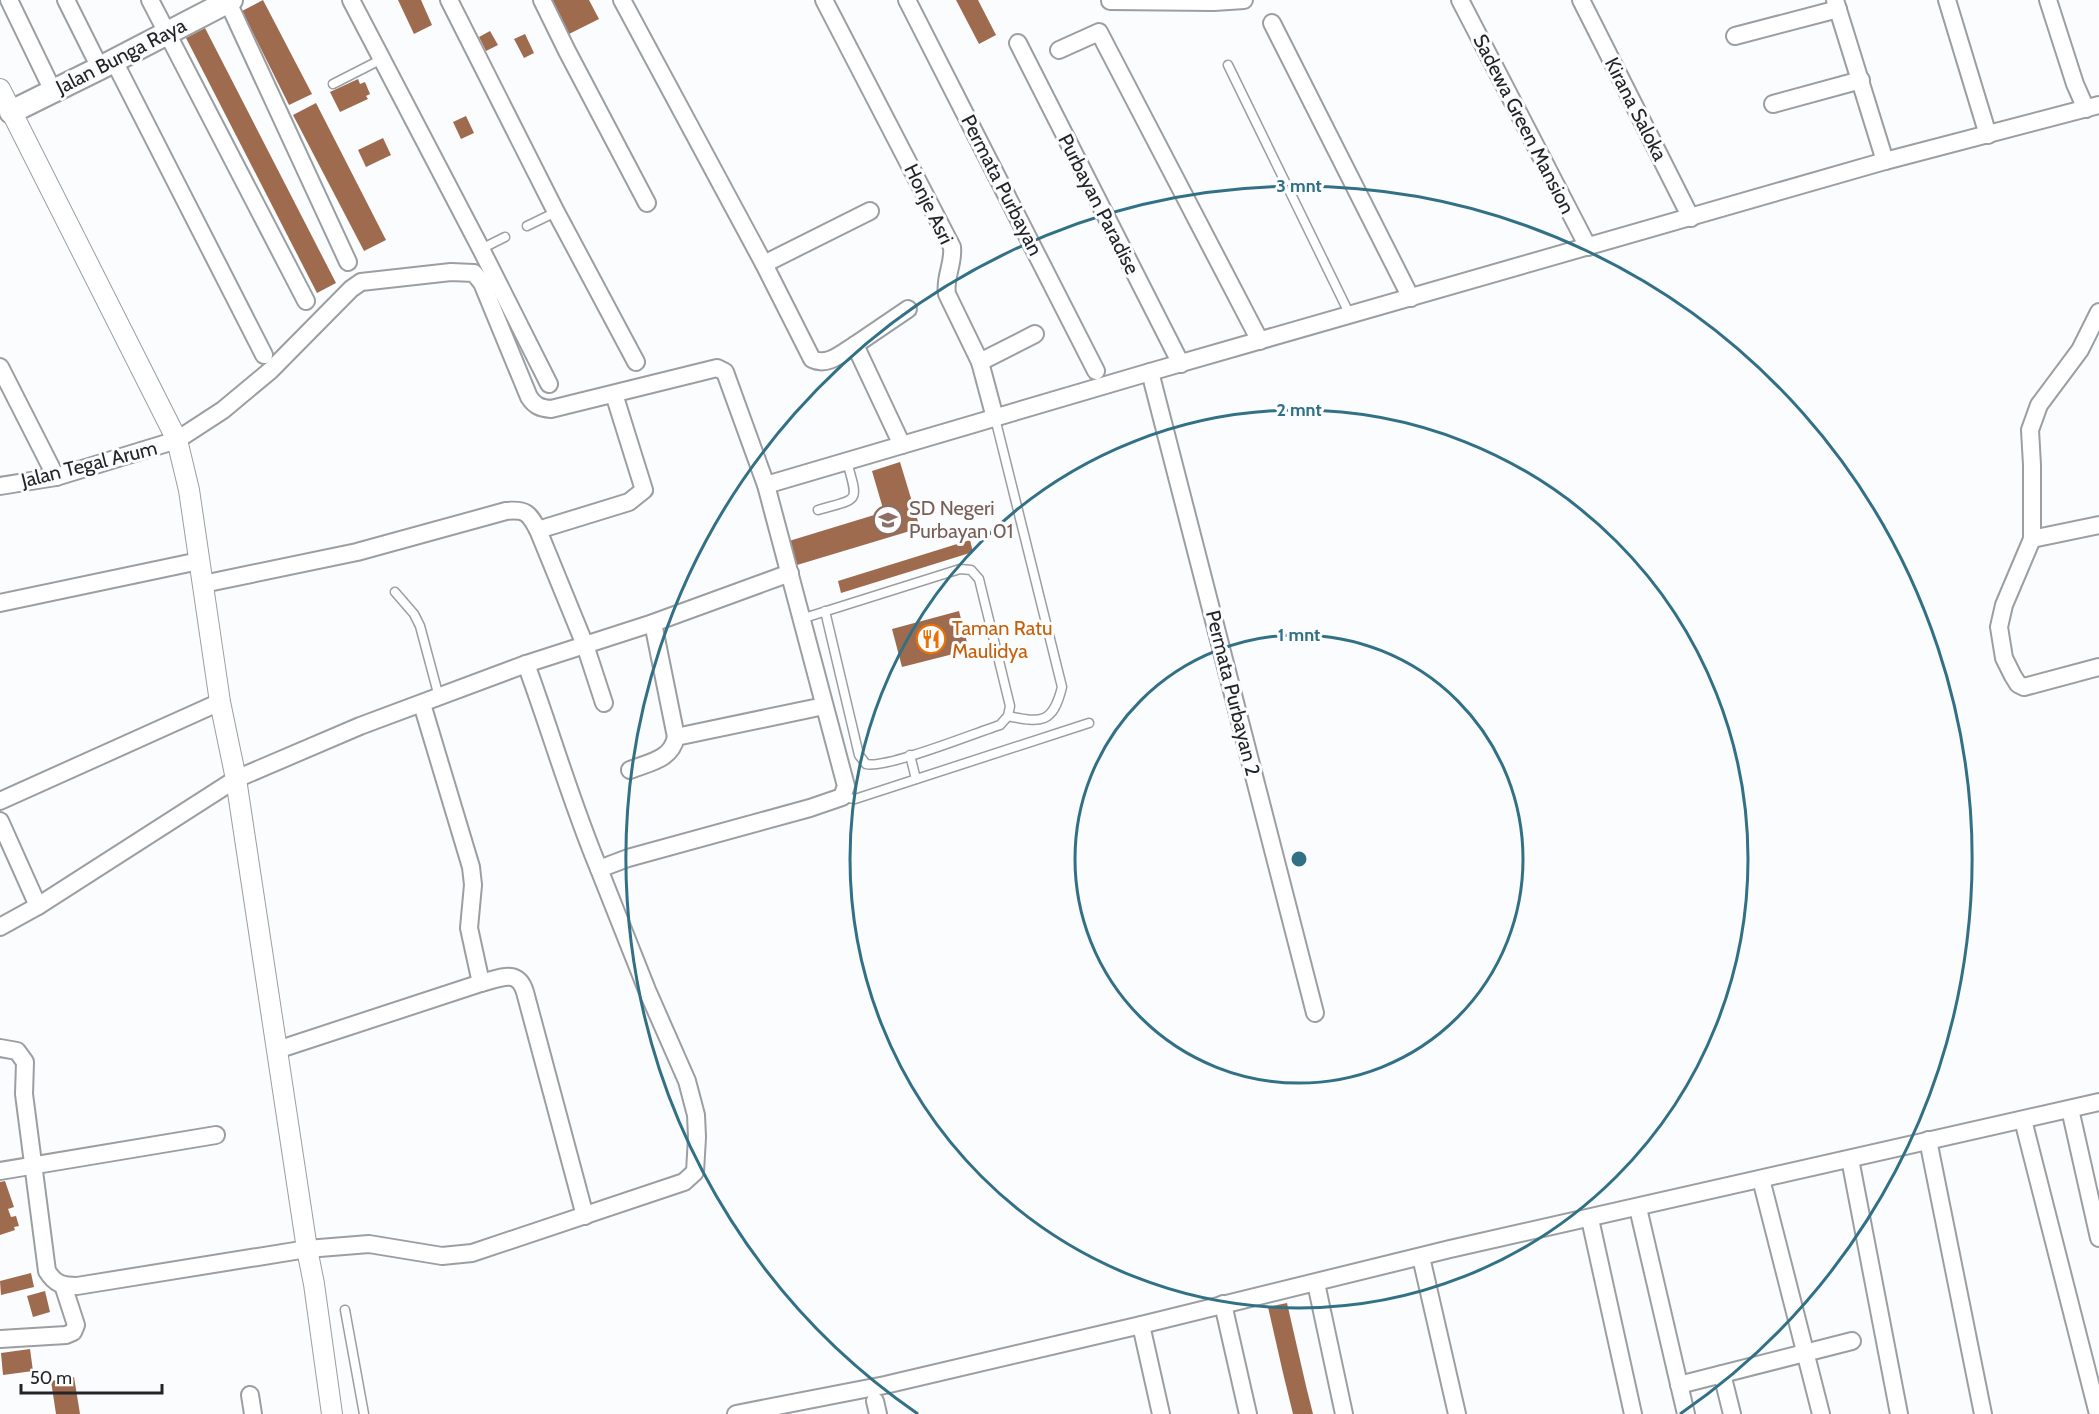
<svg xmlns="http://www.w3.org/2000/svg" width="2099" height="1414" font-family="Cabin,sans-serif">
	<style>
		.building { fill: #9f6b4e }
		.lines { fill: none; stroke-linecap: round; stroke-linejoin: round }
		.service-casing { stroke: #9b9fa2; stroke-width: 11 }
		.minor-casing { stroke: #9b9fa2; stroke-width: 20 }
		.tertiary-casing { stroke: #9b9fa2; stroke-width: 22 }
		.secondary-casing { stroke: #9b9fa2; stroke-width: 26 }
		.service { stroke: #fff; stroke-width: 8 }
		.minor { stroke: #fff; stroke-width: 16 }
		.tertiary { stroke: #fff; stroke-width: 20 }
		.secondary { stroke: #fff; stroke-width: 22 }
		.ring { fill: none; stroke: #327086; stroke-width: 3 }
		.labels { text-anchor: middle; stroke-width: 6; stroke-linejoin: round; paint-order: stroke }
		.street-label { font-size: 20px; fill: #232426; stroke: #fafcfe }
		.education-label { font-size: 20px; fill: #785e54; stroke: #fafcfe; text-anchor: start }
		.food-label { font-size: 20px; fill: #c56008; stroke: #fafcfe; text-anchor: start }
		.centre { fill: #327086; stroke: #fafcfe; stroke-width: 3 }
		.ring-label { font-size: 18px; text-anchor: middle; font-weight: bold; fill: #327086; stroke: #fafcfe; stroke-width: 6; stroke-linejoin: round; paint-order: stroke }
	</style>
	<rect width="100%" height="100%" fill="#fafcfe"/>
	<g class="building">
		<path d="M263 0 312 94 289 105 242 11Z"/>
		<path d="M398 0H421L432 25 414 34Z"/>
		<path d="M546 0H589L599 19 565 36Z"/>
		<path d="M956 0H978L996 35 979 44Z"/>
		<path d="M205 28 336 283 317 293 186 38Z"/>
		<path d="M490 31 498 45 486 51 479 37Z"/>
		<path d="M525 34 534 53 524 58 514 39Z"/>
		<path d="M358 79 360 84 365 82 370 94 366 96 368 99 340 112 330 92Z"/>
		<path d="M316 103 386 240 364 251 293 115Z"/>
		<path d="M466 116 474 133 461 139 453 122Z"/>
		<path d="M383 138 391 155 366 167 358 150Z"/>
		<path d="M900 462 920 528 797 565 789 541 884 512 872 471Z"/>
		<path d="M970 540 973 552 841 593 838 581Z"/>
		<path d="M959 611 969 650 902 667 892 629Z"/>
		<path d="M5 1181 14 1207 8 1209 11 1217 16 1216 19 1226 14 1227 15 1230 0 1235V1182Z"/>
		<path d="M31 1273 34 1287 1 1295 0 1281Z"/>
		<path d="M45 1291 50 1312 33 1317 27 1296Z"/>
		<path d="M1287 1303 1306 1386 1313 1414H1293L1283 1373 1268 1307Z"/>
		<path d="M30 1349 33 1371 3 1375 1 1353Z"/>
		<path d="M74 1377 80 1414H56L51 1381Z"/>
	</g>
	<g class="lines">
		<g class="service-casing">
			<g id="service">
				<path d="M1228 65 1350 315"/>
				<path d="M333 84 382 59"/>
				<path d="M527 226 556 212"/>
				<path d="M481 249 505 237"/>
				<path d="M995 418 1062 687C1053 724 1041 723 1008 716"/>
				<path d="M818 510C859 498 859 504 847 462"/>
				<path d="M395 592 414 614 420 626 439 697"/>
				<path d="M801 619 960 569 971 570 979 579 1010 706 1008 716 1000 725C975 733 886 769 866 764L859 755 825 611"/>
				<path d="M910 755 916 779"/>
				<path d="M842 797 855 799 1089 723"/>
				<path d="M345 1310 364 1414"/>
			</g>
		</g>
		<g class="minor-casing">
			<g id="minor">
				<path d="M9 0 53 91"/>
				<path d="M66 0 100 68"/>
				<path d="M150 0 306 301"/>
				<path d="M227 0 348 262"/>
				<path d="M351 0 481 249 549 384"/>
				<path d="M449 0 556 212 636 362"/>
				<path d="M542 0 567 51 647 203"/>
				<path d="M622 0 764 264 812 359C827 367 842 353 855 345L902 445"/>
				<path d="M824 0 952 247C954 264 944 278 947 294L980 362 995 418"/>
				<path d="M907 0 1096 371"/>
				<path d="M1460 0 1588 247"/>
				<path d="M1581 0 1691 218"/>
				<path d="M1835 0 1885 161"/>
				<path d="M1947 0 1988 135"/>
				<path d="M2048 0 2075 84 2086 109"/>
				<path d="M1110 1 1214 2 1244 0"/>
				<path d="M1272 23 1411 298"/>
				<path d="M1735 36 1838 9"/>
				<path d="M1018 43 1181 364"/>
				<path d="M1059 50 1099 32 1260 341"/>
				<path d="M114 61 264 355"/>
				<path d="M1773 104 1861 80"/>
				<path d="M764 264 870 211"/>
				<path d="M2099 312 2080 350 2039 405 2030 430 2032 465V539L2004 605 1999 627 2004 658 2013 676 2018 684 2024 687 2099 667"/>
				<path d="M855 345 908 309"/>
				<path d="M980 362 1035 334"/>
				<path d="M0 367 56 477"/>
				<path d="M1150 372 1315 1013"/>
				<path d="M766 485 1150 372 1885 161 2099 105"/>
				<path d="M0 486 56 477 177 440 223 410 271 370 351 289 361 282 451 272 474 273 482 283 529 397C535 406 540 408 551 409L717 368 725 372 766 485 846 786 842 797 810 808 628 858 599 869 647 990 687 1081 696 1115 697 1137 695 1172 684 1182 472 1253 442 1256 369 1244 307 1249 77 1286C62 1286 55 1284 47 1271L24 1094 25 1062 17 1051 0 1048"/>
				<path d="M538 530 629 502 644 490 614 394"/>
				<path d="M2032 539 2099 525"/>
				<path d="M203 584 357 552 506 511C526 509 529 513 538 530L585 645 604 703"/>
				<path d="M0 603 199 561"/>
				<path d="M653 623 676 737"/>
				<path d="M526 664C551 732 571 802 599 869"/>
				<path d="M422 704 471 867 473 885 469 928 481 983"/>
				<path d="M630 770C650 762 671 760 676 737L824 706"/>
				<path d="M0 801 220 702"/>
				<path d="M0 821 38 906"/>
				<path d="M0 927 38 906 236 779 360 726 526 664 653 623 790 573"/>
				<path d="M277 1050 481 983C500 978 518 968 525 992L585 1216"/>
				<path d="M2070 1109 2099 1238"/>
				<path d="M2023 1120 2098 1414"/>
				<path d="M1928 1140 1983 1414"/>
				<path d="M1850 1159 1899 1414"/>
				<path d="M0 1171 216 1135"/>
				<path d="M1761 1179 1821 1414"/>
				<path d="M1638 1208 1686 1414"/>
				<path d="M1590 1219 1633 1414"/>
				<path d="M1421 1257 1457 1414"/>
				<path d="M1316 1283 1344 1414"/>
				<path d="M1223 1304 1248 1414"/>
				<path d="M1141 1325 1161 1414"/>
				<path d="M0 1339 66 1335 73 1332 76 1325 63 1285"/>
				<path d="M1722 1374 1732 1414"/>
				<path d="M1679 1385 1852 1341"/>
				<path d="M250 1395 253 1414"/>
				<path d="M875 1401 878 1414"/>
				<path d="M736 1414 885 1385 1141 1325 1450 1249 2099 1102"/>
			</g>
		</g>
		<g class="tertiary-casing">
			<path id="tertiary" d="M0 89 177 440 189 490 220 702 236 779 307 1249 314 1284 332 1414"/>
		</g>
		<g class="secondary-casing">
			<path id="secondary" d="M11 112 100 68 231 0"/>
		</g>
		<use href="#service" class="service"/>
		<use href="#minor" class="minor"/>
		<use href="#tertiary" class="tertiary"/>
		<use href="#secondary" class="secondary"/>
	</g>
	<g class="ring">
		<circle cx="1299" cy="859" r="224"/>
		<circle cx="1299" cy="859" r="449"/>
		<path d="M918 1414A673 673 0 1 1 1680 1414"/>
	</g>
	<defs>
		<g id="school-ring" transform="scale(1.5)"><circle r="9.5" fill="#fafcfe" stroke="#8d6e63" stroke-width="1.5"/><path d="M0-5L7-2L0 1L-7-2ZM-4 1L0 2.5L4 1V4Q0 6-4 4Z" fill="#8d6e63"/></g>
		<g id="restaurant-ring" transform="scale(1.5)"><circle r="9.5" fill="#fafcfe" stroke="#e8710a" stroke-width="1.5"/><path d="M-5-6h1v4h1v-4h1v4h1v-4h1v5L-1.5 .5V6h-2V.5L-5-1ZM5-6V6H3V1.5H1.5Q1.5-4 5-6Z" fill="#e8710a"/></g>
	</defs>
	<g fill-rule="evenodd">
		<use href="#school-ring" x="888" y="520"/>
		<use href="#restaurant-ring" x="931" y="639"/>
	</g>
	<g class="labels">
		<g class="street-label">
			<text transform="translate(121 56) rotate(-27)" y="7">Jalan Bunga Raya</text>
			<text transform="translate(1636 109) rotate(63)" y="7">Kirana Saloka</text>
			<text transform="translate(1524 124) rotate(63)" y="7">Sadewa Green Mansion</text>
			<text transform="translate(1002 185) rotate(63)" y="7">Permata Purbayan</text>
			<text transform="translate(929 204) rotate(64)" y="7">Honje Asri</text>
			<text transform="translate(1099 204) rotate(63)" y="7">Purbayan Paradise</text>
			<text transform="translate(89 464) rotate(-14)" y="7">Jalan Tegal Arum</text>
			<text transform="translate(1233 693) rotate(76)" y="7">Permata Purbayan 2</text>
		</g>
		<g class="education-label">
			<text x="909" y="515">SD Negeri<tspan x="909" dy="23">Purbayan 01</tspan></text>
		</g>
		<g class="food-label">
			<text x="952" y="635">Taman Ratu<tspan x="952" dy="23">Maulidya</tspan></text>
		</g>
	</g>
	<circle cx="1299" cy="859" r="9" class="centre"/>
	<g class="ring-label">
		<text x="1299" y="192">3 mnt</text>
		<text x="1299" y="416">2 mnt</text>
		<text x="1299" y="641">1 mnt</text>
	</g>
	<path d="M21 1384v9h141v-9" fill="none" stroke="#232426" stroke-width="3"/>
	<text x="30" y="1384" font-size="18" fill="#232426" stroke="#fafcfe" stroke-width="4.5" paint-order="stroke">50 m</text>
</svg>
